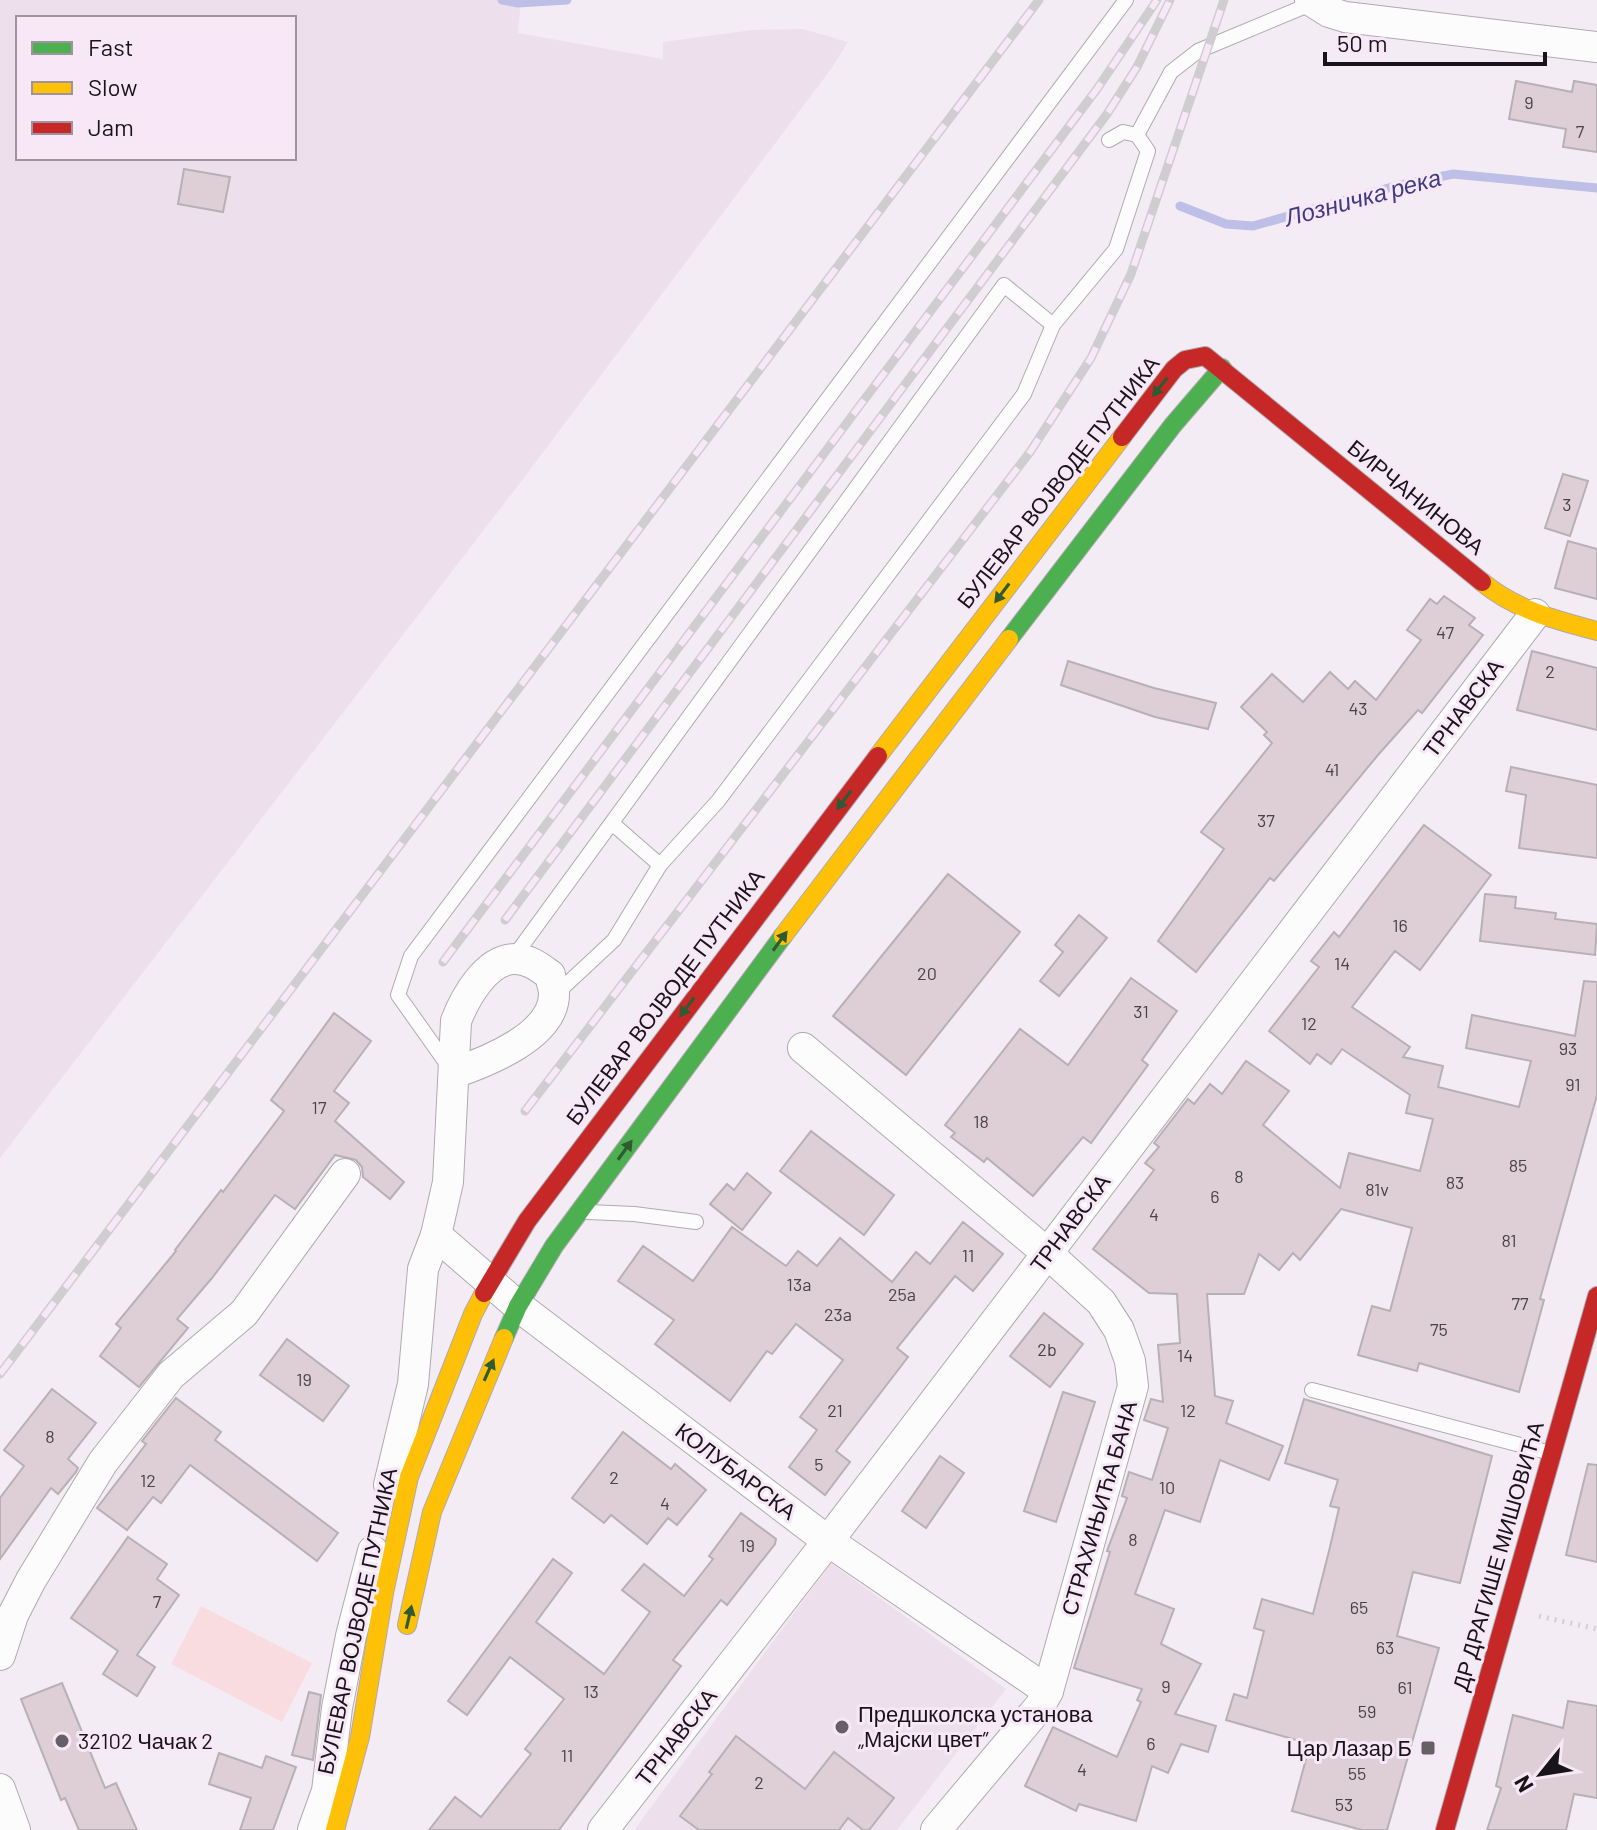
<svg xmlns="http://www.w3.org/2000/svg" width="1597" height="1830" font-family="Barlow,sans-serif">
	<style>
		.built { fill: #eedfed; fill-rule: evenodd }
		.green { fill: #f9dce0 }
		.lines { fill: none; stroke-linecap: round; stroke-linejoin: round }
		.stream { stroke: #bdbfe6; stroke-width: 9 }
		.building { fill: #decfd7; stroke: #b7b0b5; stroke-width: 2 }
		.lane-casing { stroke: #b0a9af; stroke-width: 16 }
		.street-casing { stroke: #b0a9af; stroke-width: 32 }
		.fast-casing { stroke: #b0a9af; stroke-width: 20 }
		.slow-casing { stroke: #b0a9af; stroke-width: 20 }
		.jam-casing { stroke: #b0a9af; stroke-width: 20 }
		.path { stroke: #d2d0d2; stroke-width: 5; stroke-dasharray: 2 6; stroke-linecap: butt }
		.lane { stroke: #fdfcfd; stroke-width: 14 }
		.street { stroke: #fdfcfd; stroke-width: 30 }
		.fast { stroke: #4caf50; stroke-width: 18 }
		.slow { stroke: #ffc107; stroke-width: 18 }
		.jam { stroke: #c62828; stroke-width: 18 }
		.rail-casing { stroke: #d0cdd0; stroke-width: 9 }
		.rail { stroke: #f8e8f7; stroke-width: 6; stroke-dasharray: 18; stroke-linecap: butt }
		.oneway { fill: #305a32 }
		.poi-dot { fill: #666066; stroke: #f8e8f7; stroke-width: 3 }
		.labels { text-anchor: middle; stroke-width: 6; stroke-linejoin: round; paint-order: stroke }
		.number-label { font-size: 18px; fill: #4a4348 }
		.street-label { font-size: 22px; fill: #191419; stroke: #f8e8f7 }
		.poi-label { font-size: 22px; fill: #191419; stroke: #f8e8f7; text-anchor: start }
		.water-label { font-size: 24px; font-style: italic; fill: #3c3e7d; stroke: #f8e8f7 }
	</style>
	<rect width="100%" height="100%" fill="#f4ecf4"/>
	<g class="built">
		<path d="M0 0H521L518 33 663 59V42L752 30 803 29 848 42 831 69 520 483 0 1158ZM18 18H294V158H18Z"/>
		<path d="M831 1563 1006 1689 897 1830H634Z"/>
	</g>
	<path class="green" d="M201 1606 312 1663 282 1722 171 1664Z"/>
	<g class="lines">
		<g class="stream">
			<path d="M502 0 518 3 567 0"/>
			<path d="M1180 206 1226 224 1253 226 1392 187 1453 174 1597 188"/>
		</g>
	</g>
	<g class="building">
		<path d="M1516 81 1572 92 1574 81 1597 85V152L1563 147 1566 129 1509 119Z"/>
		<path d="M184 169 230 177 223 212 178 204Z"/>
		<path d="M1563 474 1588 481 1570 536 1545 528Z"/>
		<path d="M1568 541 1597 549V599L1555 588Z"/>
		<path d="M1444 596 1475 618 1469 625 1483 635 1422 713 1418 710 1378 755 1274 881 1270 878 1196 972 1158 941 1224 849 1201 832 1272 743 1264 735 1267 732 1241 707 1272 674 1303 702 1330 672 1348 689 1355 681 1376 700 1421 640 1407 630 1430 599 1437 604Z"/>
		<path d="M1532 651 1597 668V730L1517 710Z"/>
		<path d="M1068 661 1154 688 1216 703 1208 729 1155 717 1061 685Z"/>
		<path d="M1511 767 1597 785V858L1519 848 1526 795 1506 791Z"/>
		<path d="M1424 825 1491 875 1420 970 1395 951 1352 1007 1410 1047 1403 1057 1443 1066 1438 1087 1519 1107 1531 1061 1466 1048 1472 1015 1575 1036 1584 981 1597 982V1095L1540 1299 1544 1300 1519 1392 1419 1363 1417 1371 1358 1355 1372 1306 1390 1311 1412 1228 1341 1209 1300 1260 1293 1253 1279 1270 1259 1254 1244 1294H1207L1215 1396 1233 1401 1226 1423 1283 1446 1269 1480 1220 1460 1200 1522 1165 1510 1135 1594 1174 1609 1161 1644 1201 1664 1175 1714 1216 1726 1208 1752 1181 1744 1168 1773 1152 1766 1136 1821 1079 1804 1076 1811 1025 1786 1053 1727 1117 1757 1141 1702 1137 1700 1142 1689 1074 1668 1110 1552 1107 1551 1127 1498 1122 1496 1129 1472 1152 1480 1168 1428 1144 1420 1151 1399 1163 1402 1158 1345 1180 1343 1177 1294 1149 1293 1093 1249 1154 1170 1145 1163 1159 1147 1154 1143 1188 1099 1194 1104 1210 1084 1222 1094 1246 1061 1289 1091 1263 1125 1340 1188 1349 1153 1420 1171 1433 1119 1406 1113 1410 1095 1342 1049 1331 1064 1317 1054 1310 1064 1269 1031 1319 967 1311 961 1334 932 1339 937Z"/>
		<path d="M948 874 1020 932 906 1075 833 1016Z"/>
		<path d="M1485 894 1516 897 1515 908 1556 913 1555 919 1597 924 1595 955 1480 941Z"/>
		<path d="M1079 915 1107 938 1059 996 1040 981 1063 952 1055 945Z"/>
		<path d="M1131 978 1177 1011 1142 1060 1148 1065 1091 1143 1083 1137 1033 1196 987 1158 984 1162 951 1137 955 1133 945 1125 1020 1029 1068 1065Z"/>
		<path d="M334 1013 371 1041 334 1091 349 1103 335 1121 404 1182 390 1199 363 1177 362 1167 356 1160 335 1155 295 1209 275 1195 212 1278 177 1319 188 1328 139 1387 100 1356 121 1328 116 1324 176 1251 175 1250 221 1190 223 1192 284 1111 271 1100Z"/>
		<path d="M811 1131 894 1195 864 1235 780 1171Z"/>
		<path d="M747 1173 771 1193 742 1230 710 1204 727 1184 734 1190Z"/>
		<path d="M963 1222 1003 1254 973 1291 955 1276 897 1348 908 1357 836 1451 850 1462 825 1495 789 1467 817 1430 800 1417 843 1360 796 1324 772 1354 767 1351 730 1401 655 1344 674 1320 618 1281 643 1246 693 1281 732 1227 786 1266 798 1251 817 1266 840 1238 892 1282 916 1252 930 1264Z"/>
		<path d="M1044 1313 1083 1344 1050 1387 1010 1356Z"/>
		<path d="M287 1339 349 1386 323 1421 260 1375Z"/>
		<path d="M52 1389 96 1423 68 1459 78 1468 76 1472 58 1494 51 1488 0 1559V1498L24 1466 4 1450Z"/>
		<path d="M1063 1392 1095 1402 1056 1522 1024 1511Z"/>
		<path d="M176 1398 221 1432 215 1440 338 1533 317 1561 190 1465 161 1503 153 1497 127 1530 97 1508 146 1444 142 1441Z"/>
		<path d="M1304 1399 1492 1456 1460 1583 1413 1572 1397 1636 1439 1648 1387 1830H1362L1292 1811 1310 1744 1226 1720 1234 1694 1247 1698 1264 1631 1254 1628 1262 1599 1313 1614 1330 1547 1339 1508 1330 1506 1338 1480 1285 1463Z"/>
		<path d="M623 1432 671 1469 675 1464 706 1490 677 1525 668 1518 647 1544 611 1515 604 1523 572 1498Z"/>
		<path d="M940 1456 964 1473 926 1528 902 1511Z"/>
		<path d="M1588 1464 1597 1465V1562L1566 1555Z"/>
		<path d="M741 1513 776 1539 775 1544 727 1605 721 1600 673 1660 681 1666 559 1830H429L455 1797 481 1817 531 1754 525 1749 564 1699 510 1657 467 1715 448 1701 553 1559 572 1573 536 1622 604 1674 650 1612 622 1590 644 1564 684 1596 713 1559 709 1556Z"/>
		<path d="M128 1537 167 1564 157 1579 179 1595 137 1655 155 1667 137 1696 103 1674 118 1651 71 1618Z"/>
		<path d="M62 1683 105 1788 116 1783 137 1830H79L65 1798 61 1800 21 1699Z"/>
		<path d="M309 1692 321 1695 313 1760 292 1755Z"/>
		<path d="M1568 1701 1597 1706V1798L1574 1794 1566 1830H1487L1501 1788 1496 1786 1513 1715 1563 1728Z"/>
		<path d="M736 1736 805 1789 834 1752 894 1798 869 1830H863L848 1818 839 1830H699L680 1816 712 1774 709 1772Z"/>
		<path d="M219 1753 262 1768 266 1756 296 1767 273 1830H240L251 1798 209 1784Z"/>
	</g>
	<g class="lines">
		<g class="lane-casing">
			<g id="lane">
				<path d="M1137 135 1171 72 1198 51 1313 3"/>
				<path d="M613 824 660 865"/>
				<path d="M513 958 1004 285 1053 325"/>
				<path d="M555 995 614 940 660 865 718 801 1024 394 1053 325 1116 249 1148 151 1137 135 1123 132 1109 140"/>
				<path d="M449 1067 398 995 411 956 1126 0"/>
				<path d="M588 1212 634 1214 696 1222"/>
				<path d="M1312 1390 1547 1452"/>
			</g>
		</g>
		<g class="street-casing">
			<g id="street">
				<path d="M1310 0 1329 12 1345 17 1597 47"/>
				<path d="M803 1048 1047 1253 1101 1302 1119 1330 1130 1361 1133 1386 1048 1691 1040 1706 936 1830"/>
				<path d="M436 1235 518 1306 828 1541 1048 1691"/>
				<path d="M389 1485 413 1384 423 1269 436 1235 448 1182 456 1021C465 998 486 959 515 959 529 959 539 967 550 975 551 981 554 988 554 994 554 1036 486 1062 454 1073"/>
				<path d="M0 1655 13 1615 31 1580 103 1462 171 1375 244 1313 345 1174"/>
				<path d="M0 1789 15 1830"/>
				<path d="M313 1830 327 1791 337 1708 351 1636 373 1551"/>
				<path d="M603 1830 828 1541 1535 614"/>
			</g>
		</g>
		<g class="fast-casing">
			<g id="fast">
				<path d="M1009 639 1173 425 1222 368"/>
				<path d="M504 1338 518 1306 554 1246 783 936"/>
			</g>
		</g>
		<g class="slow-casing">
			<g id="slow">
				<path d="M1482 582C1516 610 1555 620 1597 631"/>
				<path d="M878 756 1122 437"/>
				<path d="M783 936 1009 639"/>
				<path d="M407 1625 432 1512 504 1338"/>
				<path d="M335 1830 360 1737 384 1593 409 1477 473 1314 484 1293"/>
			</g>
		</g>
		<g class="jam-casing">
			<g id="jam">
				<path d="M1122 437 1174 369 1185 360 1205 356 1482 582"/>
				<path d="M484 1293 527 1221 878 756"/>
				<path d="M1445 1830 1597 1296"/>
			</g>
		</g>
		<path class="path" d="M1539 1616 1597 1629"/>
		<use href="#lane" class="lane"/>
		<use href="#street" class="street"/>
		<use href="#fast" class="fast"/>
		<use href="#slow" class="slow"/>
		<use href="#jam" class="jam"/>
		<g class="rail-casing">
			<g id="rail">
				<path d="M505 920 1107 114 1137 67 1170 0"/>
				<path d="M443 962 1097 89 1157 0"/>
				<path d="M525 1111 1030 452 1091 358 1131 274 1224 0"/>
				<path d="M0 1374 1039 0"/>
			</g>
		</g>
		<use href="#rail" class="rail"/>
	</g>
	<defs><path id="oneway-solid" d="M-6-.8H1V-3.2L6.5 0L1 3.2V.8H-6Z" transform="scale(2)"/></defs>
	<g class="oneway">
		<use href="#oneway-solid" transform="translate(1160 387) rotate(128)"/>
		<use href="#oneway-solid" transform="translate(1002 593) rotate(127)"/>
		<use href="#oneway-solid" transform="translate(844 800) rotate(127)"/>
		<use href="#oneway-solid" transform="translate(780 941) rotate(-54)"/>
		<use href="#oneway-solid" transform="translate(687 1007) rotate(127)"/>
		<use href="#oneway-solid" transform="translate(625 1150) rotate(-54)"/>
		<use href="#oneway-solid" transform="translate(489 1370) rotate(-66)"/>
		<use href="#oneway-solid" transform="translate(409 1617) rotate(-77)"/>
	</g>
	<g class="poi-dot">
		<circle cx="842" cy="1727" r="8"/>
		<circle cx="62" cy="1741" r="8"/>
		<rect x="1420" y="1740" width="16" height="16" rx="4"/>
	</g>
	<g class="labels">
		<g class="number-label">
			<text x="1529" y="109">9</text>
			<text x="1580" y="138">7</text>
			<text x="1567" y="511">3</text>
			<text x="1445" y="639">47</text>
			<text x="1550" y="678">2</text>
			<text x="1358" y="715">43</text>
			<text x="1332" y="776">41</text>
			<text x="1266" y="827">37</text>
			<text x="1400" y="932">16</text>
			<text x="1342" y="970">14</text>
			<text x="927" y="980">20</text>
			<text x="1141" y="1018">31</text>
			<text x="1309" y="1030">12</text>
			<text x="1568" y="1055">93</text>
			<text x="1573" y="1091">91</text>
			<text x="319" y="1114">17</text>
			<text x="981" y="1128">18</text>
			<text x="1518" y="1172">85</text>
			<text x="1239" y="1183">8</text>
			<text x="1455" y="1189">83</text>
			<text x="1377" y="1196">81v</text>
			<text x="1215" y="1203">6</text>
			<text x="1154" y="1221">4</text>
			<text x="1509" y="1247">81</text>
			<text x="968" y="1262">11</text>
			<text x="799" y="1291">13a</text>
			<text x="902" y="1301">25a</text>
			<text x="1520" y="1310">77</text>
			<text x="838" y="1321">23a</text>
			<text x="1439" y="1336">75</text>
			<text x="1047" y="1356">2b</text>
			<text x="1185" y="1362">14</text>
			<text x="304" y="1386">19</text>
			<text x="835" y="1417">21</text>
			<text x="1188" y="1417">12</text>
			<text x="50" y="1443">8</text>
			<text x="819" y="1471">5</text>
			<text x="614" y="1484">2</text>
			<text x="148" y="1487">12</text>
			<text x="1167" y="1494">10</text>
			<text x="665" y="1510">4</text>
			<text x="1133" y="1546">8</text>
			<text x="747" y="1552">19</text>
			<text x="157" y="1608">7</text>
			<text x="1359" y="1614">65</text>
			<text x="1385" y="1654">63</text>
			<text x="1166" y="1693">9</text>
			<text x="1405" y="1694">61</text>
			<text x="591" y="1698">13</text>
			<text x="1367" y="1718">59</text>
			<text x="1151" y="1750">6</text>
			<text x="567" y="1762">11</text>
			<text x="1082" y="1776">4</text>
			<text x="1357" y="1780">55</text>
			<text x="759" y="1789">2</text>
			<text x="1344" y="1811">53</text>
		</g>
		<g class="street-label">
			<text transform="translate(1058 482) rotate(-52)" y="8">БУЛЕВАР ВОЈВОДЕ ПУТНИКА</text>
			<text transform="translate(1416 497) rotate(39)" y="8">БИРЧАНИНОВА</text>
			<text transform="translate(1463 708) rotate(-53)" y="8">ТРНАВСКА</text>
			<text transform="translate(665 997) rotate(-53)" y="8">БУЛЕВАР ВОЈВОДЕ ПУТНИКА</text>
			<text transform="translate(1070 1223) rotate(-53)" y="8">ТРНАВСКА</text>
			<text transform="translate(736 1471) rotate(37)" y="8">КОЛУБАРСКА</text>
			<text transform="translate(1099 1508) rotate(-74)" y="8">СТРАХИЊИЋА БАНА</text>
			<text transform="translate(1498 1556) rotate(-74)" y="8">ДР ДРАГИШЕ МИШОВИЋА</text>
			<text transform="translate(357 1621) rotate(-78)" y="8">БУЛЕВАР ВОЈВОДЕ ПУТНИКА</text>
			<text transform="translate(676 1737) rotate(-52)" y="8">ТРНАВСКА</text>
		</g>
		<g class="poi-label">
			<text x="858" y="1722">Предшколска установа<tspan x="858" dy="25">„Мајски цвет”</tspan></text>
			<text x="78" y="1749">32102 Чачак 2</text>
			<text x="1412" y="1756" text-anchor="end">Цар Лазар Б</text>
		</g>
		<g class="water-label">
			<text transform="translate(1363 198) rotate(-15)" y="8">Лозничка река</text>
		</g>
	</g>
	<rect x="16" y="16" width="280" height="144" fill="#f8e8f7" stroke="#9f939e" stroke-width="2"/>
	<rect x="32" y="42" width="40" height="12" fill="#4caf50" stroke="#9f939e" stroke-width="2"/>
	<text x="88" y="56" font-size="24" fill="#191419">Fast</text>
	<rect x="32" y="82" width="40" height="12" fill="#ffc107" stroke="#9f939e" stroke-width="2"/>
	<text x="88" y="96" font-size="24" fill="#191419">Slow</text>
	<rect x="32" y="122" width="40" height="12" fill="#c62828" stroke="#9f939e" stroke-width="2"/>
	<text x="88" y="136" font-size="24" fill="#191419">Jam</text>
	<g transform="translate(1541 1774) rotate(240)" stroke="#f8e8f7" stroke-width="6" paint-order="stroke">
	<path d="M0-6L14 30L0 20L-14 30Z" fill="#191419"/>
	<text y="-12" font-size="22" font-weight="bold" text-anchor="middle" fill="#191419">N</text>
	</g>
	<path d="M1325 52v12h220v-12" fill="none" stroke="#191419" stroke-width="4"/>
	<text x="1337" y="52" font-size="24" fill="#191419" stroke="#f8e8f7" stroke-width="6" paint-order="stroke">50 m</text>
</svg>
